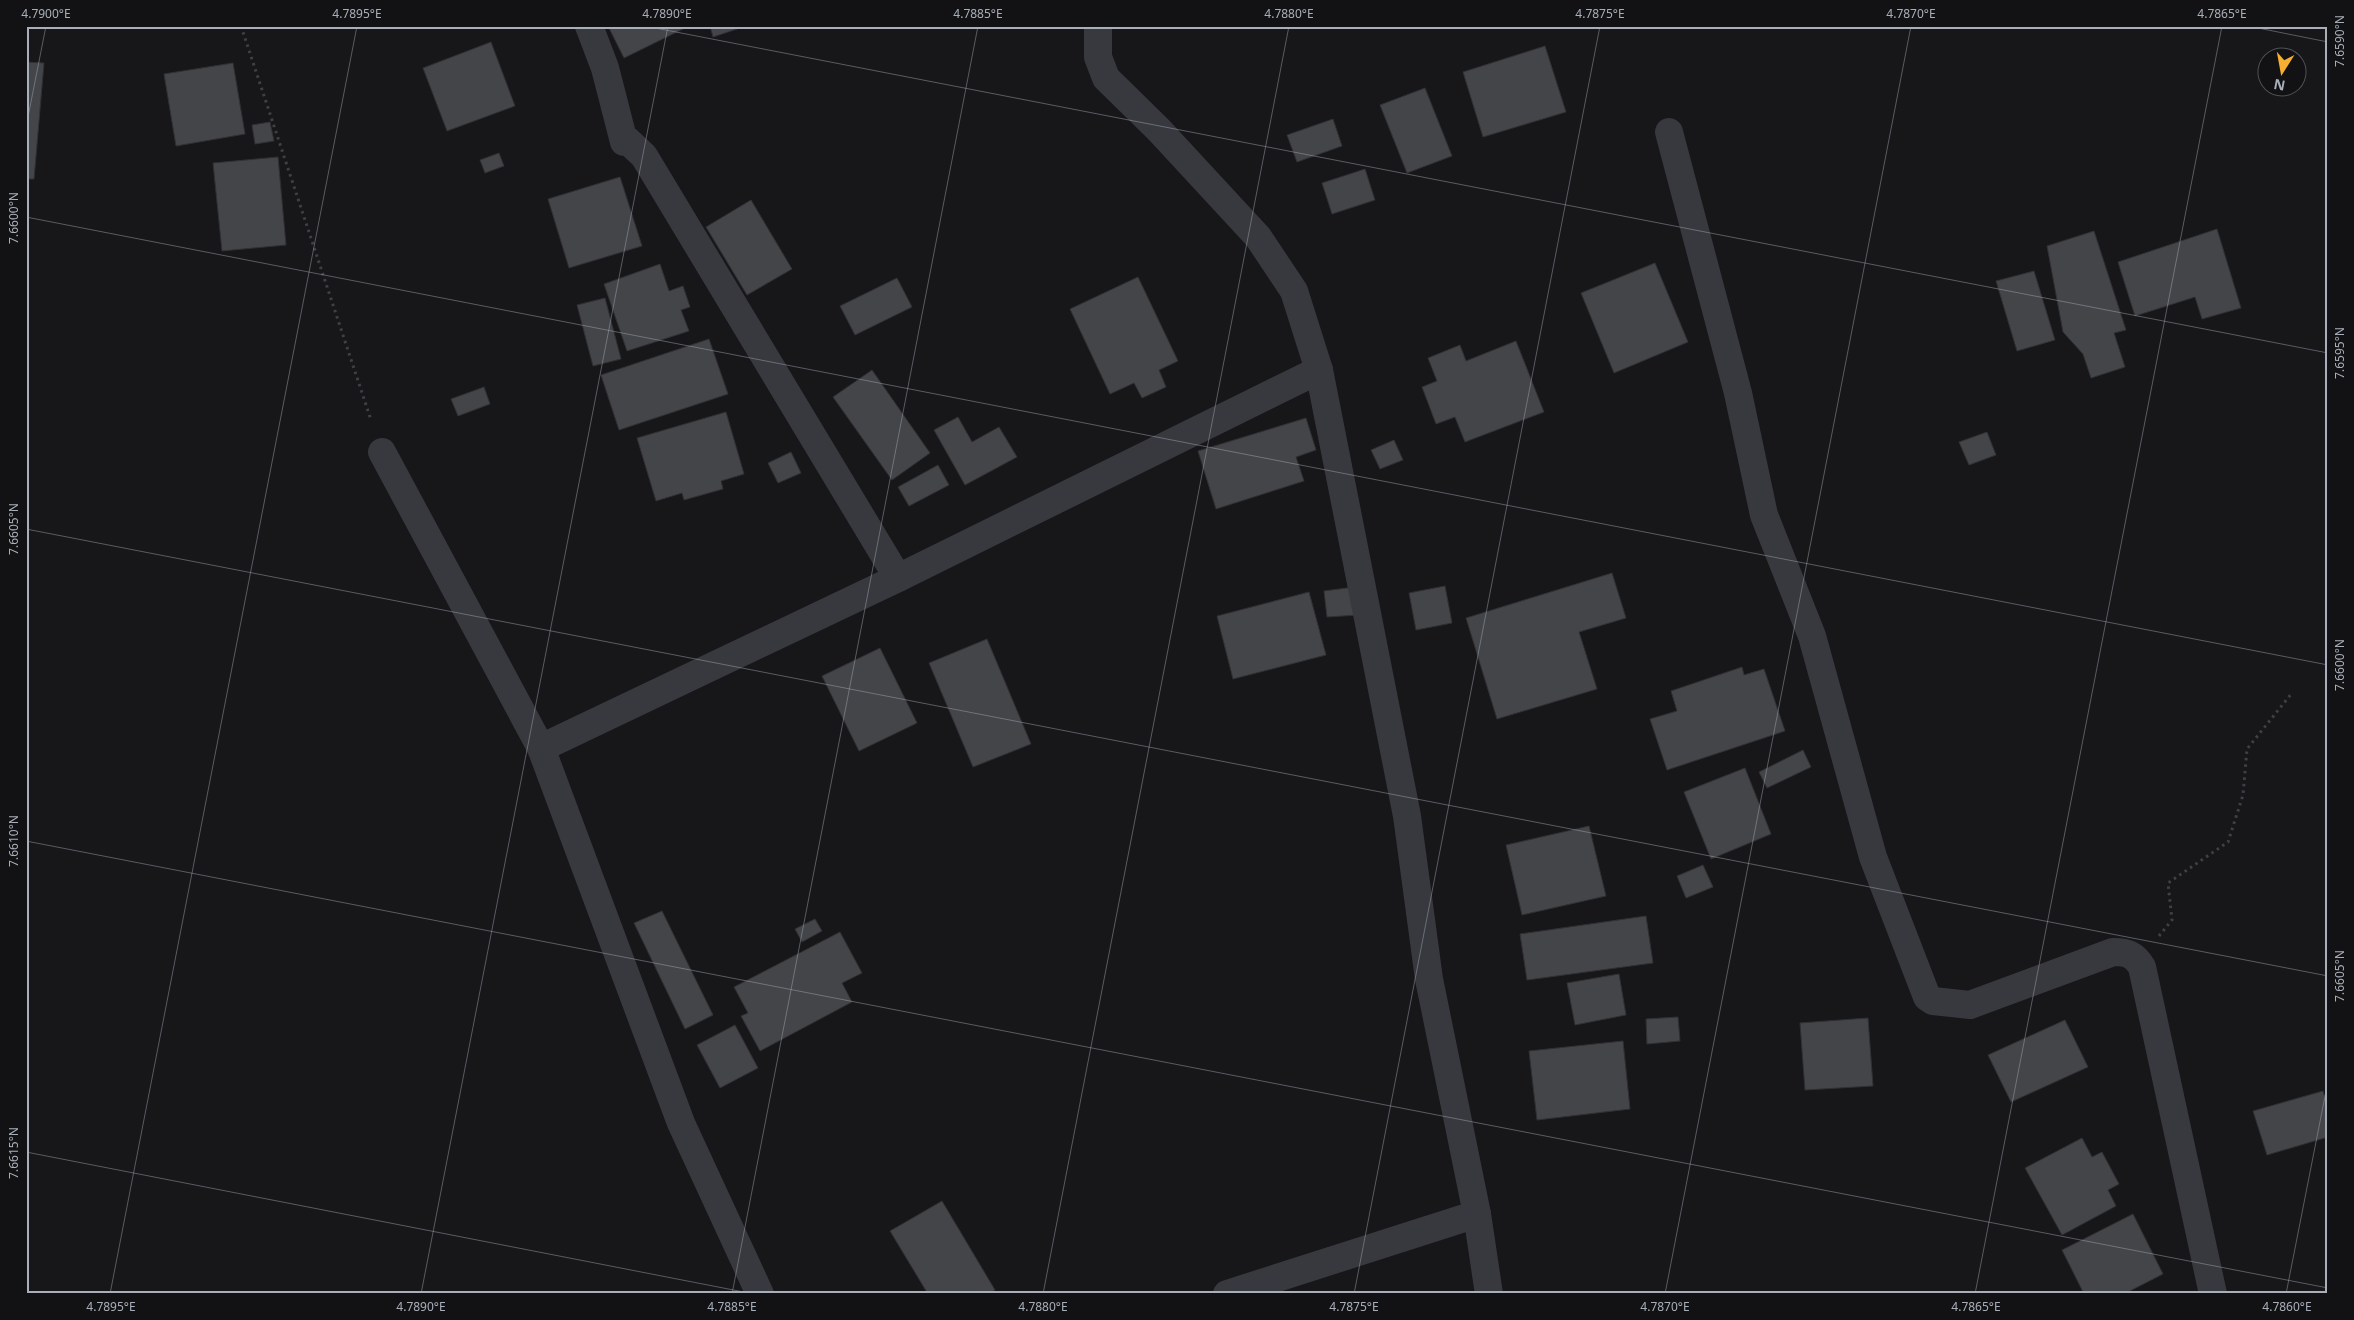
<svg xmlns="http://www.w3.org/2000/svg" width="2354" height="1320" font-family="'Noto Sans',sans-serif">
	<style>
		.building { fill: #434549; stroke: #313135 }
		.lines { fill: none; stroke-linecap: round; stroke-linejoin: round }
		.path { stroke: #3e4046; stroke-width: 3; stroke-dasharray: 2.5 4; stroke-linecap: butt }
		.minor { stroke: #38393e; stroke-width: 28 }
		.ticks { fill: none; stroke: #a9afba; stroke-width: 1; stroke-opacity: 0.45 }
		.neatline { fill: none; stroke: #a9afba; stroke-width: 2 }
		.ticks-label { font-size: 12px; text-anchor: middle; fill: #a9afba }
	</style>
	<rect width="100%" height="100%" fill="#171719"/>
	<g class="building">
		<path d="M608 26H689L624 58Z"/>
		<path d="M710 26H736L737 29 713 37Z"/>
		<path d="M491 42 515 106 447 131 423 68Z"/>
		<path d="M1545 46 1566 112 1483 137 1463 72Z"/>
		<path d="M26 62 44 63 34 179H26Z"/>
		<path d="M233 63 245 134 176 146 164 74Z"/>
		<path d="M1425 88 1452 156 1407 173 1380 105Z"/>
		<path d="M1333 119 1342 146 1297 162 1287 135Z"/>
		<path d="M270 122 274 141 255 144 252 125Z"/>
		<path d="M499 153 504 166 485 173 480 160Z"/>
		<path d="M278 157 286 245 222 251 213 163Z"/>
		<path d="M1365 169 1375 200 1332 214 1322 183Z"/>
		<path d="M620 177 642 246 569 268 548 199Z"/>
		<path d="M751 200 792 269 747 295 706 227Z"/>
		<path d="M2217 229 2241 308 2202 319 2195 297 2135 316 2118 262Z"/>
		<path d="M2094 231 2126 330 2114 333 2125 367 2091 378 2083 354 2063 332 2047 246Z"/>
		<path d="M1655 263 1688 342 1614 373 1581 293Z"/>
		<path d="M660 264 669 291 683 286 690 307 681 310 689 331 627 351 604 284Z"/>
		<path d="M2034 271 2055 340 2017 351 1996 281Z"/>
		<path d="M1138 277 1178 361 1159 370 1166 387 1142 398 1134 383 1110 394 1070 309Z"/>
		<path d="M897 278 912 307 855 335 840 306Z"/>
		<path d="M605 298 621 359 593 366 577 305Z"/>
		<path d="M709 339 728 394 619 430 601 375Z"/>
		<path d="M1516 341 1544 412 1465 442 1455 417 1436 424 1422 387 1437 381 1428 358 1460 345 1466 361Z"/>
		<path d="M872 370 930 453 892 480 833 397Z"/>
		<path d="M484 387 490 404 458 416 451 399Z"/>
		<path d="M726 412 744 474 721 481 723 489 684 500 682 493 656 501 637 438Z"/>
		<path d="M958 417 972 442 999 427 1017 457 965 485 934 430Z"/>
		<path d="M1306 418 1316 450 1296 457 1304 481 1216 509 1198 451Z"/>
		<path d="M1987 432 1996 455 1969 465 1959 442Z"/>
		<path d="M1394 440 1403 460 1380 469 1371 450Z"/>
		<path d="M791 452 801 473 778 483 768 463Z"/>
		<path d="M938 465 949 485 909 506 898 487Z"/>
		<path d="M1612 573 1626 618 1579 632 1597 689 1497 719 1466 618Z"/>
		<path d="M1445 586 1452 623 1416 630 1409 593Z"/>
		<path d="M1355 587 1358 615 1327 617 1324 591Z"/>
		<path d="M1309 592 1326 655 1233 679 1217 616Z"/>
		<path d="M987 639 1031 744 973 767 929 663Z"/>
		<path d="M880 648 917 723 859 751 822 676Z"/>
		<path d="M1742 667 1744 675 1764 669 1785 731 1667 770 1650 719 1677 711 1671 691Z"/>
		<path d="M1803 750 1811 767 1767 788 1759 772Z"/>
		<path d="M1745 768 1771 834 1711 859 1684 792Z"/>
		<path d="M1589 826 1606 896 1522 915 1506 845Z"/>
		<path d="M1703 865 1713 887 1686 898 1677 876Z"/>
		<path d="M662 911 713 1015 685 1029 634 923Z"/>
		<path d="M1646 916 1653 963 1527 980 1520 934Z"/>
		<path d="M815 919 822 931 802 942 795 929Z"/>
		<path d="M840 932 862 973 842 983 852 1002 760 1051 741 1016 748 1013 734 987Z"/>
		<path d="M1619 974 1626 1015 1575 1025 1567 983Z"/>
		<path d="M1678 1017 1680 1041 1647 1044 1646 1019Z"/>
		<path d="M1868 1018 1873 1086 1805 1090 1800 1023Z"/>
		<path d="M2065 1020 2088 1067 2011 1102 1988 1055Z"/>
		<path d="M735 1025 758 1068 720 1088 697 1045Z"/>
		<path d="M1623 1041 1630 1109 1537 1120 1529 1051Z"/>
		<path d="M2323 1091 2328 1108V1137L2267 1155 2253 1111Z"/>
		<path d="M2082 1138 2092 1157 2102 1152 2119 1184 2108 1190 2116 1206 2062 1235 2025 1168Z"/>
		<path d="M942 1201 995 1290 988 1294H928L890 1231Z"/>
		<path d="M2133 1214 2163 1274 2124 1294H2084L2062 1250Z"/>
	</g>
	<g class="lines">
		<g class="path">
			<path d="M241 26 371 420"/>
			<path d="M2159 936 2172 920 2168 883 2228 842 2243 795 2247 749 2292 693"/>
		</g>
		<g class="minor">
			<path d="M589 26 605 68 624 142 627 140 644 156 898 578"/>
			<path d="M1098 26V57L1106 78 1159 130 1258 237 1294 291 1319 370 1407 816 1429 979 1477 1214 1489 1294"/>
			<path d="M1669 132 1738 393 1764 515 1812 636 1873 857 1927 997 1933 1001 1970 1005 2113 952C2127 952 2134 954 2142 967L2213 1294"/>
			<path d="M382 452 541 748 681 1123 760 1294"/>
			<path d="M541 748 898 578 1319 370"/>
			<path d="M1227 1294 1477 1214"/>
		</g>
	</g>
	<path class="ticks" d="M645 26 2328 353M2248 26 2328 42M26 127 46 26M26 217 2328 665M26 529 2328 976M26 841 2328 1288M26 1152 754 1294M110 1294 357 26M421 1294 668 26M732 1294 978 26M1043 1294 1289 26M1354 1294 1600 26M1665 1294 1911 26M1975 1294 2222 26M2286 1294 2328 1081"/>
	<rect width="2354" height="1320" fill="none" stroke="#121214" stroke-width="55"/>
	<g transform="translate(2282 72) rotate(191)"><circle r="24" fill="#121214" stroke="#4e5156"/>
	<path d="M0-4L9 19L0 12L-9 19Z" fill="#f7af31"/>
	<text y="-8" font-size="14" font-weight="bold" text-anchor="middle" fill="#a9afba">N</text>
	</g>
	<rect x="28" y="28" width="2298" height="1264" class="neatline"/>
	<g class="ticks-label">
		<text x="46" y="18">4.7900°E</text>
		<text x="357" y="18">4.7895°E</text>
		<text x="667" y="18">4.7890°E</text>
		<text x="978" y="18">4.7885°E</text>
		<text x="1289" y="18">4.7880°E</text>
		<text x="1600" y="18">4.7875°E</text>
		<text x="1911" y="18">4.7870°E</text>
		<text x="2222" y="18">4.7865°E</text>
		<text transform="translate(2340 41) rotate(-90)" y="4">7.6590°N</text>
		<text transform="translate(14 218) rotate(-90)" y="4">7.6600°N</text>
		<text transform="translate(2340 353) rotate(-90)" y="4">7.6595°N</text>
		<text transform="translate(14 529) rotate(-90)" y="4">7.6605°N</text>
		<text transform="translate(2340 665) rotate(-90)" y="4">7.6600°N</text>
		<text transform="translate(14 841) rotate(-90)" y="4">7.6610°N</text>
		<text transform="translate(2340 976) rotate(-90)" y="4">7.6605°N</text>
		<text transform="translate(14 1153) rotate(-90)" y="4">7.6615°N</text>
		<text x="111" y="1311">4.7895°E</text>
		<text x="421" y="1311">4.7890°E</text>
		<text x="732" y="1311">4.7885°E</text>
		<text x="1043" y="1311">4.7880°E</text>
		<text x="1354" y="1311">4.7875°E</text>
		<text x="1665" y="1311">4.7870°E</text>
		<text x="1976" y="1311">4.7865°E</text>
		<text x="2287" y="1311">4.7860°E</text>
	</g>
</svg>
